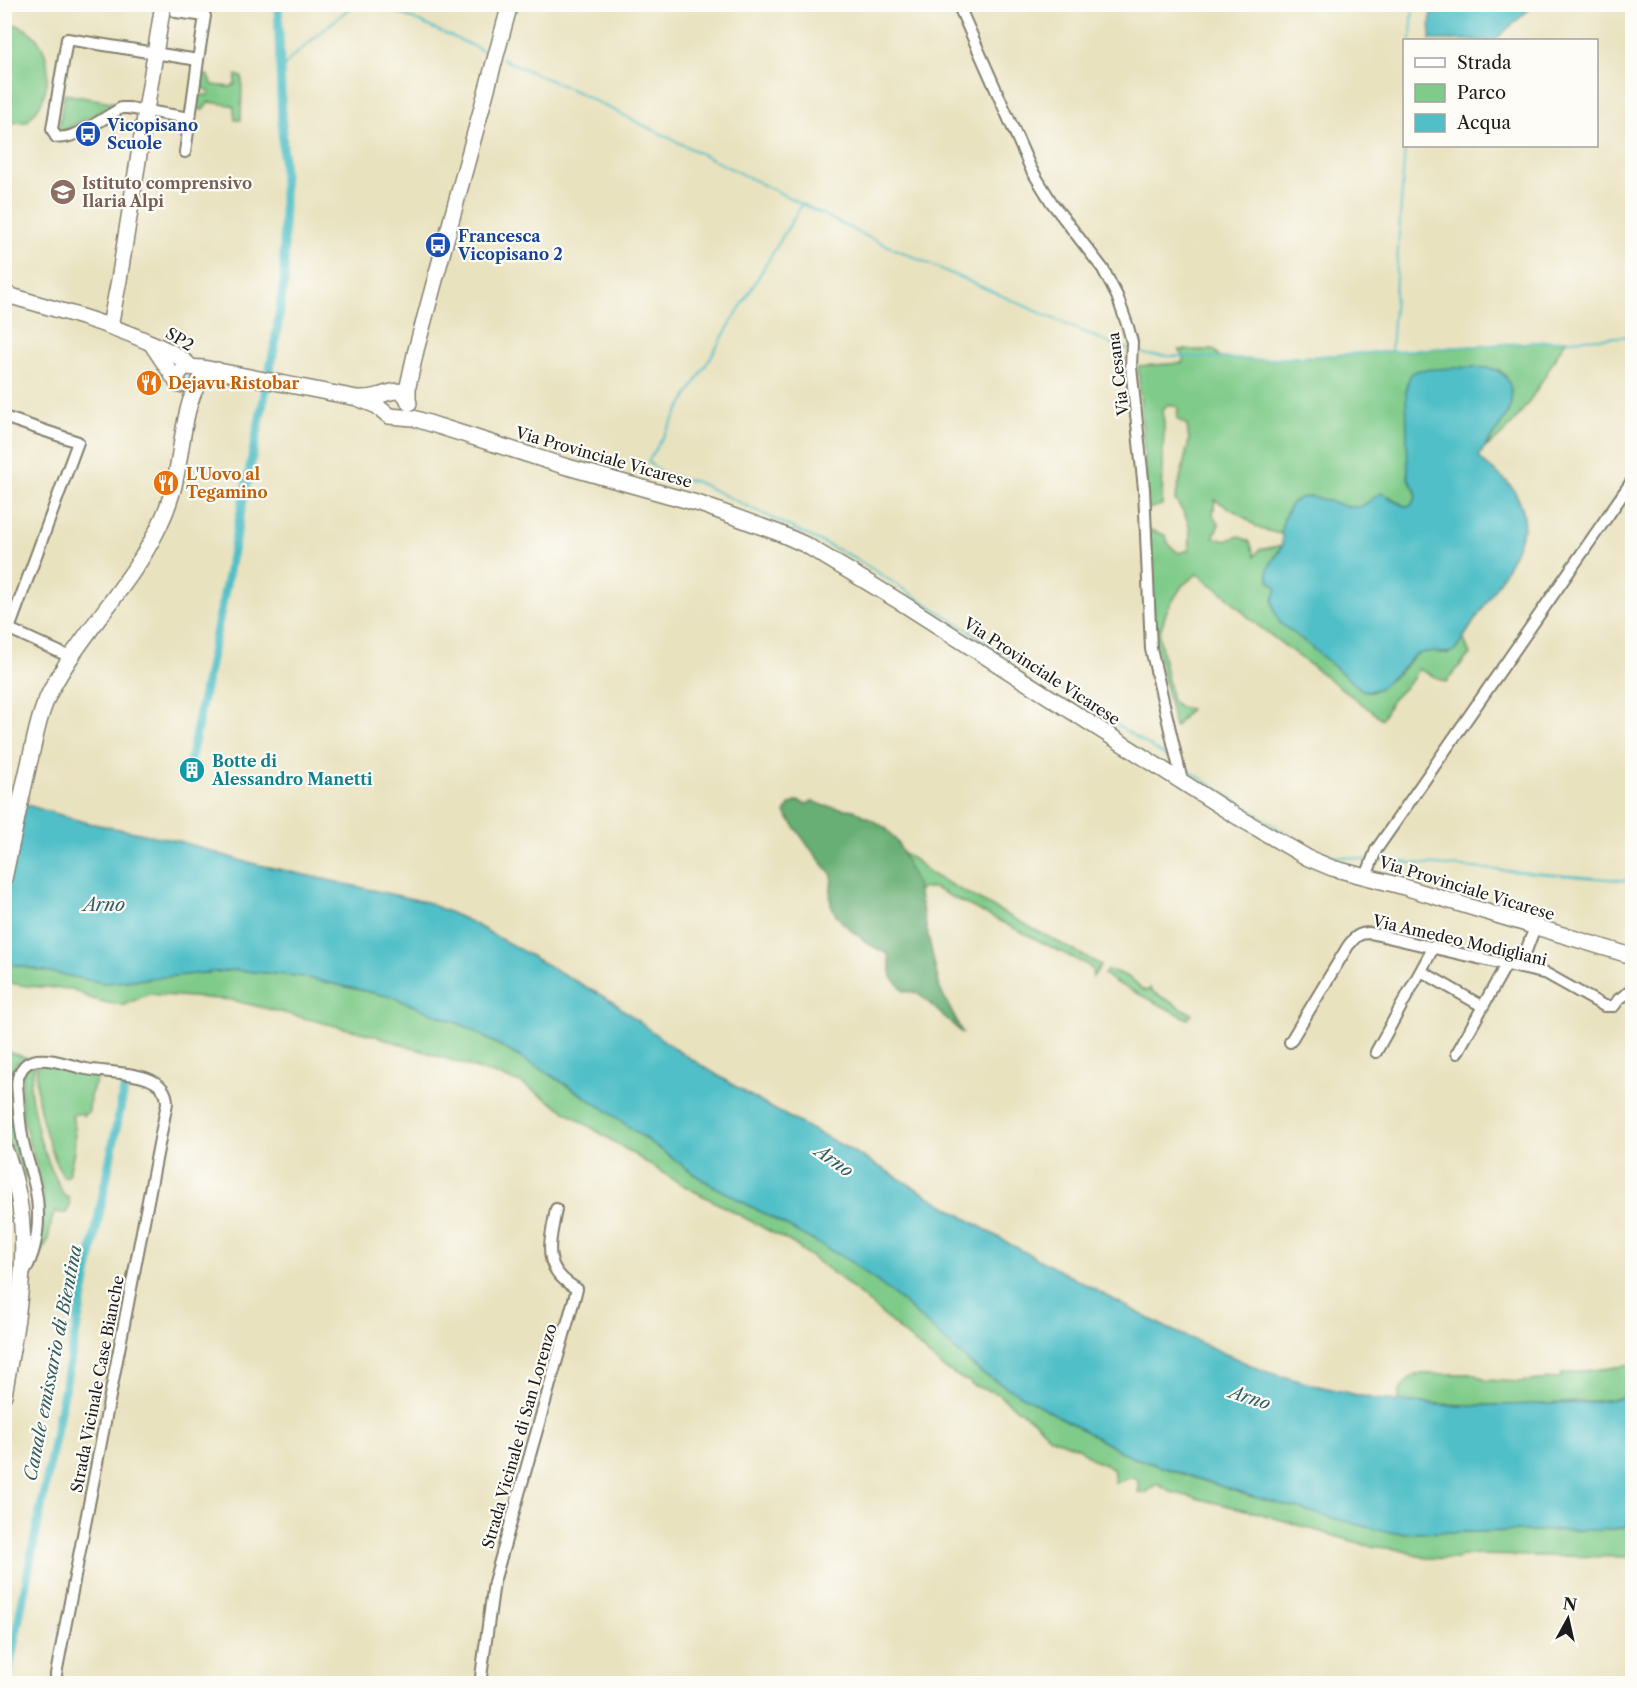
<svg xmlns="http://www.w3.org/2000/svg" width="1637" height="1688" font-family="'Libre Caslon Text',serif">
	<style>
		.green { fill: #7fcb89; stroke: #4e7452; stroke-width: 1.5 }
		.forest { fill: #67af75; stroke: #426648; stroke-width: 1.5 }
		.water { fill: #51bfc7; stroke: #366e72; stroke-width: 1.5 }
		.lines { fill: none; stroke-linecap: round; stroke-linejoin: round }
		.stream { stroke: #51bfc7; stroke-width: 2 }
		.canal { stroke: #51bfc7; stroke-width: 9 }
		.street-casing { stroke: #827f6e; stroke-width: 14 }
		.secondary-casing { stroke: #827f6e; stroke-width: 18 }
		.street { stroke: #fff; stroke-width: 10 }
		.secondary { stroke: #fff; stroke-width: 15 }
		.labels { text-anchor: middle; stroke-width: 4.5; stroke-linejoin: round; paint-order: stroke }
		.transit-label { font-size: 16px; font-weight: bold; fill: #164399; stroke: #fdfcf7; text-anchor: start }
		.education-label { font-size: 16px; font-weight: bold; fill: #785e54; stroke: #fdfcf7; text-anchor: start }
		.street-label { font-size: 16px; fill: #1c1c1c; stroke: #fdfcf7 }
		.food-label { font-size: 16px; font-weight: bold; fill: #c56008; stroke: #fdfcf7; text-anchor: start }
		.culture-label { font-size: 16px; font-weight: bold; fill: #0d838f; stroke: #fdfcf7; text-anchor: start }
		.water-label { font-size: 18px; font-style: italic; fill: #315d60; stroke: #fdfcf7 }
	</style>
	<rect width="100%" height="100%" fill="#fdfcf7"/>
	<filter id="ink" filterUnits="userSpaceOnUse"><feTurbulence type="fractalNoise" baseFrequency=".0167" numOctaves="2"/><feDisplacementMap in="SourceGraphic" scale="12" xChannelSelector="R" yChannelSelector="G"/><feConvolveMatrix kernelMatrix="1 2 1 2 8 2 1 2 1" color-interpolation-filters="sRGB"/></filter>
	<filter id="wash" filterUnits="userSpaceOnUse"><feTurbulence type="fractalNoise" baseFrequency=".008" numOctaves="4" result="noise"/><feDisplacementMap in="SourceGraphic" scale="24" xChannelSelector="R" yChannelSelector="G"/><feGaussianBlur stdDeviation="1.35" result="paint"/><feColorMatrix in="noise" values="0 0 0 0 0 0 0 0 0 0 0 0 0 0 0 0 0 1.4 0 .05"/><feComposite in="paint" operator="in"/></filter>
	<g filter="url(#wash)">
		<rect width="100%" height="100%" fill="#e9e2bf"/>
		<g class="green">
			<path d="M5 22C46 29 56 66 41 103 38 110 31 116 27 122L5 123Z"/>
			<path d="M202 74 207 75 213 85 230 87 235 84 236 75 242 77 241 120H235L234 107 231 105 209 102 203 110 197 109 199 95H209V91L201 87Z"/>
			<path d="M64 94 112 102 108 107 62 131 59 128Z"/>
			<path d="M1566 340C1543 377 1523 423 1485 448L1507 415 1506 376 1499 370 1486 368 1407 382 1408 476C1411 489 1424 492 1410 506H1404L1389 496C1380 499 1367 506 1358 507 1337 510 1317 488 1296 502 1286 508 1282 523 1281 534L1260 529 1238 513 1215 500 1213 515 1219 524 1213 538 1227 540 1239 536 1250 542 1255 556 1259 550 1282 545 1270 565 1269 580 1277 589 1273 600 1274 610 1280 623 1304 641 1362 690 1372 692C1384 685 1396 676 1406 666 1411 660 1412 656 1419 653 1442 644 1444 668 1463 637L1470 654 1446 682 1418 669 1412 680 1393 699 1382 719 1252 621 1227 596 1197 574 1182 586 1167 610 1159 635 1172 701 1180 707 1190 709 1175 727 1154 639 1150 530 1165 535 1170 546 1179 553 1189 550C1192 527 1189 519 1175 500L1189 441 1187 425 1177 419 1178 407 1168 404 1162 410 1164 423 1162 505 1148 509 1138 366 1182 363 1184 357 1179 350H1214L1220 358 1255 360Z"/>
			<path d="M902 852 918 862 929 873 1101 965 1093 977 1092 970 1089 966 934 888H923L918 891Z"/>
			<path d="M5 963 104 983 235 970 298 976 392 997 465 1026 546 1072 603 1108 703 1180 850 1261 896 1296 980 1372 1129 1456 1250 1496 1390 1533 1600 1530 1632 1527V1557L1461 1555 1457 1559 1426 1558 1400 1550 1365 1545 1258 1513 1171 1492 1156 1484 1146 1493 1138 1492V1480L1133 1477 1115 1483 1113 1468 1093 1460 1079 1448 1049 1437 1039 1425 996 1393 972 1385 969 1381 964 1380 942 1367 844 1281 792 1243 679 1183 521 1083 376 1036 232 1000 149 994 124 1005 108 1003 89 998 73 989 27 986 5 982Z"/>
			<path d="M1108 970C1120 972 1135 979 1141 989L1147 991 1150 988 1151 991 1192 1014 1188 1019 1113 981 1104 974Z"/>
			<path d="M4 1051 28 1058C24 1059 21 1060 18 1062 8 1070 8 1093 8 1105L26 1170 25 1178 5 1135Z"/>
			<path d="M38 1063 99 1074 90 1096 89 1111 83 1116 82 1113 72 1115C77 1139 75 1152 68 1176L63 1177C49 1149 31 1094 38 1063Z"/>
			<path d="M35 1064 30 1085 31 1097 40 1140 50 1166 64 1196 69 1198C70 1204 70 1208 66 1213H59L56 1210C50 1219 51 1229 48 1239 46 1246 42 1252 39 1258 40 1238 46 1217 43 1197 37 1155 11 1111 25 1068Z"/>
			<path d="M1632 1365V1397C1555 1406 1477 1408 1400 1401 1395 1393 1408 1379 1415 1374H1475L1485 1380 1520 1382 1560 1378 1562 1374Z"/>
		</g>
		<path class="forest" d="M798 801 806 804 813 801 825 806 854 810 886 828 898 843 917 886 940 989 963 1034 918 993 904 991 892 977 888 954C873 949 833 920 831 904 829 895 832 884 832 875L809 847 785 813 789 805Z"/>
		<g class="water">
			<path d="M1431 5V4L1534 5 1495 40H1430Z"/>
			<path d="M1472 367C1488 368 1504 367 1510 386 1518 414 1490 434 1479 457 1489 470 1506 476 1515 492 1519 501 1525 512 1524 522 1522 554 1473 622 1455 651 1440 657 1428 647 1414 656 1410 659 1409 663 1405 666 1400 671 1394 674 1390 679 1381 688 1375 693 1362 690L1304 641 1280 623 1274 610 1273 600 1277 589C1274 585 1270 582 1269 578 1263 566 1280 556 1282 545 1283 538 1280 532 1282 526 1294 473 1328 509 1358 507 1367 506 1373 496 1382 493L1404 506H1410C1424 492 1411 489 1408 476L1406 392 1410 374 1419 370Z"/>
			<path d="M20 803 84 822 179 841 242 861 426 902 469 921 613 1002 675 1049 764 1104 856 1153 1008 1243 1165 1327 1264 1371 1314 1385 1375 1399 1454 1406 1582 1403 1632 1397V1527L1600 1530 1390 1533 1250 1496 1129 1456 980 1372 896 1296 850 1261 703 1180 603 1108 546 1072 465 1026 392 997 298 976 235 970 104 983 5 963V805Z"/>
		</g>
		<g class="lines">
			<g class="stream">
				<path d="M379 4 491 54"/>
				<path d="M1411 40 1413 4"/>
				<path d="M502 59 577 92 868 237 1109 343 1128 349"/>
				<path d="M280 73 291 58 354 4"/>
				<path d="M802 204 648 462 664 474 697 482 855 558 1172 760"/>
				<path d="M1136 351 1148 355 1255 360 1632 336"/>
				<path d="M1391 351 1405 146"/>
				<path d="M1182 766 1308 848 1334 856 1370 860"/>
				<path d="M1375 860 1632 881"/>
			</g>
			<g class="canal">
				<path d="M190 762 275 344 284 282V181L278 4"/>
				<path d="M6 1684 125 1084"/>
			</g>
		</g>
	</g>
	<g filter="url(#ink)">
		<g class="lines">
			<g class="street-casing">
				<g id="street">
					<path d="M958 4 1031 169 1052 203 1103 269 1117 296 1128 327 1132 342 1131 367 1144 489 1151 649 1182 781"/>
					<path d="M176 12 205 16 198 60"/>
					<path d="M67 39 198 60 190 118 128 108H121C105 117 74 141 56 137L52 129Z"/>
					<path d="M185 152 190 118"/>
					<path d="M4 417 78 442 9 629"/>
					<path d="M5 627 70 657"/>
					<path d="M1366 877 1376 850 1632 481"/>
					<path d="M1520 967 1535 927"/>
					<path d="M1421 971 1482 1006"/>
					<path d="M1290 1042 1348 946C1355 937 1358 933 1370 933L1547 974 1604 1006H1614L1619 999 1632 990"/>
					<path d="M1376 1052 1430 954 1432 947"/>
					<path d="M1457 1053 1507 963"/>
					<path d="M24 1273C37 1250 40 1225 37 1198 35 1182 29 1166 25 1150 20 1132 19 1114 18 1096 17 1086 16 1077 22 1069 25 1064 31 1061 37 1060 53 1058 71 1066 86 1069 109 1074 167 1069 167 1103L56 1674V1684"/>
					<path d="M480 1684 494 1582 577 1289C540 1268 550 1244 556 1209"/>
				</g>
			</g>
			<g class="secondary-casing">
				<g id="secondary">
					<path d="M4 294C51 308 98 320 142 339 160 347 177 353 191 367"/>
					<path d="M110 326 119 280 163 4"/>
					<path d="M151 343 179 385"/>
					<path d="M177 383V376L184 367 203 368 357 398 377 406 389 416 413 418 564 466 700 504 779 533 806 545 902 603 1231 813 1308 858 1332 868 1401 886 1632 956"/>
					<path d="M360 398C367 398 374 398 381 395 393 391 404 386 409 403"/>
					<path d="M408 398V386L416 350 510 4"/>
					<path d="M4 879C12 841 20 802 29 764 35 739 39 713 51 690 87 622 150 568 172 493 182 460 182 405 201 379 205 374 211 372 217 370"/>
					<path d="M4 1148C38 1226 18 1314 4 1395"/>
				</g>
			</g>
			<use href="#street" class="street"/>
			<use href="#secondary" class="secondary"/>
		</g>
	</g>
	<defs>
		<g id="bus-disc" transform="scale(1.35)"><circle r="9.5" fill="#1a4fb4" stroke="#fdfcf7"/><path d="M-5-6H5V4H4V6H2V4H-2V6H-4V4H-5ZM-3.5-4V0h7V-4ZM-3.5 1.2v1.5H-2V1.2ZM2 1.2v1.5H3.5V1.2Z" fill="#fff"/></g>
		<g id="school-disc" transform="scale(1.35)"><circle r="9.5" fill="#8d6e63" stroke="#fdfcf7"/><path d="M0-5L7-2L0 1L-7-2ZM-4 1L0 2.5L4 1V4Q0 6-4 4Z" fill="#fff"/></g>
		<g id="restaurant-disc" transform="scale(1.35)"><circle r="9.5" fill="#e8710a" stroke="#fdfcf7"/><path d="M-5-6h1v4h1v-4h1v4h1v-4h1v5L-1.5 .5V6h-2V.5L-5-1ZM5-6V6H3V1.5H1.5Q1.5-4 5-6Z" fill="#fff"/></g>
		<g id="building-disc" transform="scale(1.35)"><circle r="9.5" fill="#0f9aa8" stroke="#fdfcf7"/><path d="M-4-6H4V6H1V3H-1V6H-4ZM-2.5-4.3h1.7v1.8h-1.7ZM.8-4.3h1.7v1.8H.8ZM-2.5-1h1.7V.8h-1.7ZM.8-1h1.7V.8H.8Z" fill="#fff"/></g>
	</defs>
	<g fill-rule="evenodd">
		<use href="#bus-disc" x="88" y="134"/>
		<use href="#school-disc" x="63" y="192"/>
		<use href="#bus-disc" x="438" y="245"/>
		<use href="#restaurant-disc" x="149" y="383"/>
		<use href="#restaurant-disc" x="166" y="483"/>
		<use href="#building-disc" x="192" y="770"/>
	</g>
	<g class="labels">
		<g class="transit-label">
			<text x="107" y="131">Vicopisano<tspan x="107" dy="18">Scuole</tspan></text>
			<text x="458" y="242">Francesca<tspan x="458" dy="18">Vicopisano 2</tspan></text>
		</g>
		<g class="education-label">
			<text x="82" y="189">Istituto comprensivo<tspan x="82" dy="18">Ilaria Alpi</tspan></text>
		</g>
		<g class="street-label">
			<text transform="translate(180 339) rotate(31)" y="6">SP2</text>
			<text transform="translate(1118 374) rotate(-97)" y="6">Via Cesana</text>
			<text transform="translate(604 457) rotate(16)" y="6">Via Provinciale Vicarese</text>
			<text transform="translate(1042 671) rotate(33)" y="6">Via Provinciale Vicarese</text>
			<text transform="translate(1467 888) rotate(17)" y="6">Via Provinciale Vicarese</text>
			<text transform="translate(1460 940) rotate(13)" y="6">Via Amedeo Modigliani</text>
			<text transform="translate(97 1384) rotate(-79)" y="6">Strada Vicinale Case Bianche</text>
			<text transform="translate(519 1436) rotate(-74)" y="6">Strada Vicinale di San Lorenzo</text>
		</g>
		<g class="food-label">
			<text x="168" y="389">Dejavu Ristobar</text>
			<text x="186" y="480">L'Uovo al<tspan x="186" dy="18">Tegamino</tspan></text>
		</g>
		<g class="culture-label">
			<text x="212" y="767">Botte di<tspan x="212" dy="18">Alessandro Manetti</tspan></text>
		</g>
		<g class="water-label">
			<text x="104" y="911">Arno</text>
			<text transform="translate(834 1161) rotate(35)" y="6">Arno</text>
			<text transform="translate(53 1363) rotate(-79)" y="6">Canale emissario di Bientina</text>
			<text transform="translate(1250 1398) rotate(18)" y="6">Arno</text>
		</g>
	</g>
	<rect width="1637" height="1688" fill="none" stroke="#fdfcf7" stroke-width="24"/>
	<rect x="1403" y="39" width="195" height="108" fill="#fdfcf7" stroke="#a3a29f" stroke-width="1.5"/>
	<rect x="1415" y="58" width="30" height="9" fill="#ffffff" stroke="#a3a29f" stroke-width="1.5"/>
	<text x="1457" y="69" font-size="18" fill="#1c1c1c">Strada</text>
	<rect x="1415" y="84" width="30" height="18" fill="#7fcb89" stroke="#a3a29f" stroke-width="1.5"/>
	<text x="1457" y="99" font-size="18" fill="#1c1c1c">Parco</text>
	<rect x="1415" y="114" width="30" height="18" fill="#51bfc7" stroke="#a3a29f" stroke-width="1.5"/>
	<text x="1457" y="129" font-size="18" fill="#1c1c1c">Acqua</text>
	<g transform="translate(1568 1619) rotate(8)" stroke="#fdfcf7" stroke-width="4.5" paint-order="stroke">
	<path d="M0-4.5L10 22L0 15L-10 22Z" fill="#1c1c1c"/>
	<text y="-9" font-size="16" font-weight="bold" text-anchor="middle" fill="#1c1c1c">N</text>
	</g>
</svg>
